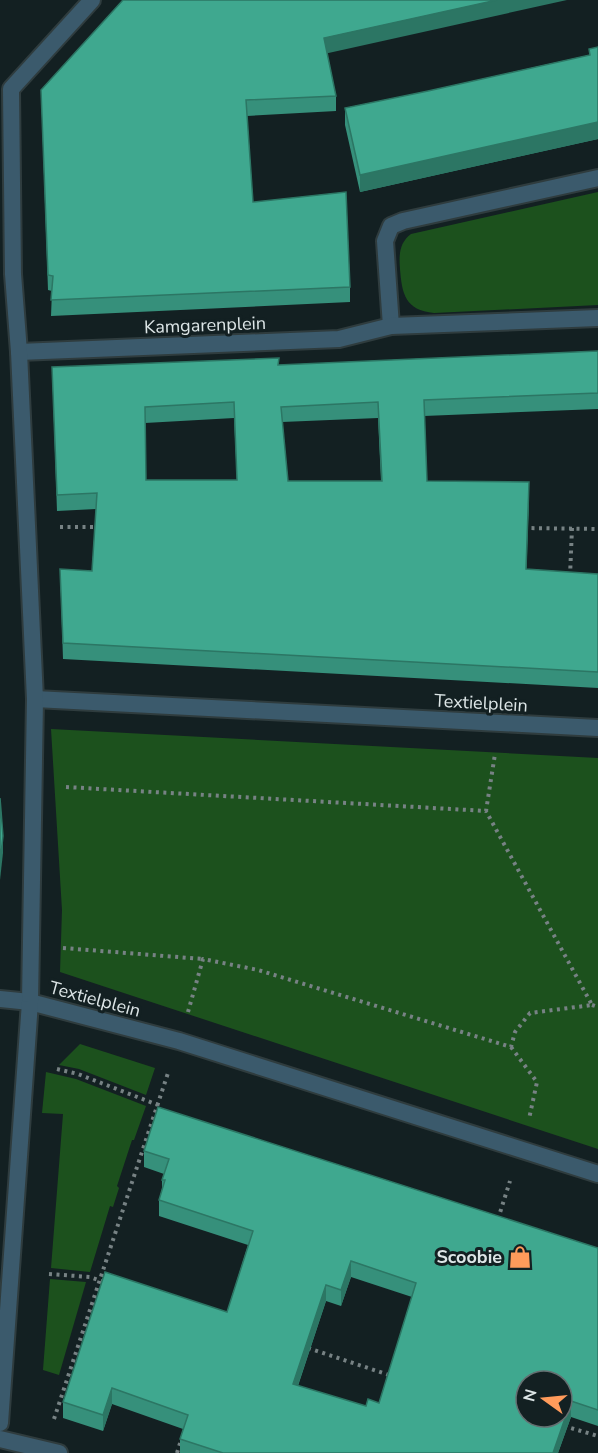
<svg xmlns="http://www.w3.org/2000/svg" width="598" height="1453" font-family="'Nunito Sans',sans-serif">
	<style>
		.green { fill: #1c511d }
		.lines { fill: none; stroke-linecap: round; stroke-linejoin: round }
		.minor-casing { stroke: #2f3c3e; stroke-width: 20 }
		.path { stroke: #778284; stroke-width: 4; stroke-dasharray: 3 4.5; stroke-linecap: butt }
		.minor { stroke: #3b5a6c; stroke-width: 16 }
		.wall { fill: #36907b; fill-rule: evenodd }
		.shaded-wall { fill: #2c7664 }
		.building { fill: #3fa88f; stroke: #2c7664; stroke-width: 1.5; fill-rule: evenodd }
		.labels { text-anchor: middle; stroke-width: 6; stroke-linejoin: round; paint-order: stroke }
		.street-label { font-size: 18px; fill: #dde6e7; stroke: #132022 }
		.poi-label { font-size: 18px; font-weight: bold; fill: #dde6e7; stroke: #132022; text-anchor: end }
	</style>
	<rect width="100%" height="100%" fill="#132022"/>
	<g class="green">
		<path d="M598 192V305L434 313C405 310 402 294 400 269 399 255 399 243 411 234Z"/>
		<path d="M51 729 598 758V1149L60 972 62 910Z"/>
		<path d="M80 1044 155 1068 146 1095 79 1069 59 1065Z"/>
		<path d="M46 1072 76 1079 146 1106 134 1140H132L117 1186 119 1188 113 1207 110 1206 90 1272 51 1268 63 1114 42 1113Z"/>
		<path d="M50 1279 86 1282 59 1375 43 1370Z"/>
	</g>
	<g class="lines">
		<g class="minor-casing">
			<g id="minor">
				<path d="M391 326 385 241 391 226 403 221 598 178"/>
				<path d="M19 352 339 339 391 326 598 318"/>
				<path d="M35 699 598 728"/>
				<path d="M0 999 30 1002 179 1041 598 1174"/>
				<path d="M0 1423 30 1002 35 699 19 352 13 274 11 89 92 0"/>
				<path d="M0 1439 59 1453"/>
			</g>
		</g>
		<g class="path">
			<path d="M60 527H100"/>
			<path d="M524 528 598 529"/>
			<path d="M570 576 572 528"/>
			<path d="M66 787 486 811 495 754"/>
			<path d="M63 948 203 959"/>
			<path d="M592 1005 598 1007"/>
			<path d="M188 1012 203 959 258 970 511 1047 515 1032 530 1013 592 1005 486 811"/>
			<path d="M511 1047 537 1082 529 1119"/>
			<path d="M57 1069 78 1074 158 1105"/>
			<path d="M498 1219 510 1181"/>
			<path d="M49 1274 90 1277 107 1283"/>
			<path d="M308 1348 392 1376"/>
			<path d="M54 1419 169 1070"/>
			<path d="M564 1426 598 1436"/>
			<path d="M177 1453 181 1440"/>
		</g>
		<use href="#minor" class="minor"/>
	</g>
	<g class="wall">
		<path d="M598 47V139L360 192 345 125V108L428 91 589 55V49Z"/>
		<path d="M327 53 336 96V111L247 116 253 202 350 287V302L51 316 52 291 48 290 41 90Z"/>
		<path d="M598 351V409L424 416 427 481 529 498 526 569 598 574V688L63 659 60 569 92 571 96 509 57 511 52 367 279 365ZM234 418 237 480H146L145 423ZM378 418 381 481H288L282 422Z"/>
		<path d="M144 1151 598 1248V1426L571 1417 558 1453H180V1439L183 1429 112 1404 103 1431 63 1418V1402L227 1312 248 1245 159 1216V1200L162 1189V1180L164 1174 144 1167ZM351 1277 412 1297 379 1403 366 1406 298 1386 326 1301 341 1306Z"/>
	</g>
	<g class="shaded-wall">
		<path d="M497 0H567L324 54V38Z"/>
		<path d="M598 122V139L360 192V175Z"/>
		<path d="M529 482V498L526 585V569Z"/>
		<path d="M3 836V853L0 880V863Z"/>
		<path d="M351 1261V1277L341 1306V1290Z"/>
		<path d="M326 1285V1301L293 1400V1384Z"/>
		<path d="M112 1388V1404L103 1431V1415Z"/>
		<path d="M571 1401V1417L558 1453H553Z"/>
	</g>
	<g class="building">
		<path d="M123 0H497L324 38 336 96 246 100 253 202 346 192 350 287 51 300 53 276 48 275 41 90Z"/>
		<path d="M598 47V122L360 175 345 108 428 91 590 55 589 49Z"/>
		<path d="M598 351V393L424 400 427 481 529 482 526 569 598 574V672L63 643 60 569 92 571 97 493 57 495 52 367 279 358 278 365ZM234 402 237 480H146L145 407ZM378 402 382 481H288L281 407Z"/>
		<path d="M0 798 3 836 0 863Z"/>
		<path d="M158 1107 598 1248V1410L571 1401 553 1453H223L180 1439 188 1415 112 1388 103 1415 63 1402 105 1272 227 1312 253 1231 159 1200 165 1180H162L169 1159 144 1151ZM351 1261 416 1283 379 1403 368 1399 366 1406 293 1384 326 1285 341 1290ZM526 1381H562V1417H526Z"/>
	</g>
	<defs>
		<g id="shop-bare" transform="scale(1.8)"><path d="M-5-2.5h2.3a2.7 3.5 0 0 1 5.4 0H5L5.5 6h-11ZM-1.5-2.5h3a1.5 2.3 0 0 0-3 0Z" fill="#ff9b5b" stroke="#132022" stroke-width="2.5" paint-order="stroke"/></g>
	</defs>
	<g fill-rule="evenodd">
		<use href="#shop-bare" x="520" y="1257"/>
	</g>
	<g class="labels">
		<g class="street-label">
			<text transform="translate(205 325) rotate(-2)" y="6">Kamgarenplein</text>
			<text transform="translate(481 703) rotate(3)" y="6">Textielplein</text>
			<text transform="translate(95 999) rotate(15)" y="6">Textielplein</text>
		</g>
		<g class="poi-label">
			<text x="502" y="1263">Scoobie</text>
		</g>
	</g>
	<g transform="translate(544 1399) rotate(285)"><circle r="28" fill="#132022" stroke="#646f71" stroke-width="1.5"/>
	<path d="M0-4.5L10 22L0 15L-10 22Z" fill="#ff9b5b"/>
	<text y="-9" font-size="16" font-weight="bold" text-anchor="middle" fill="#dde6e7">N</text>
	</g>
</svg>
